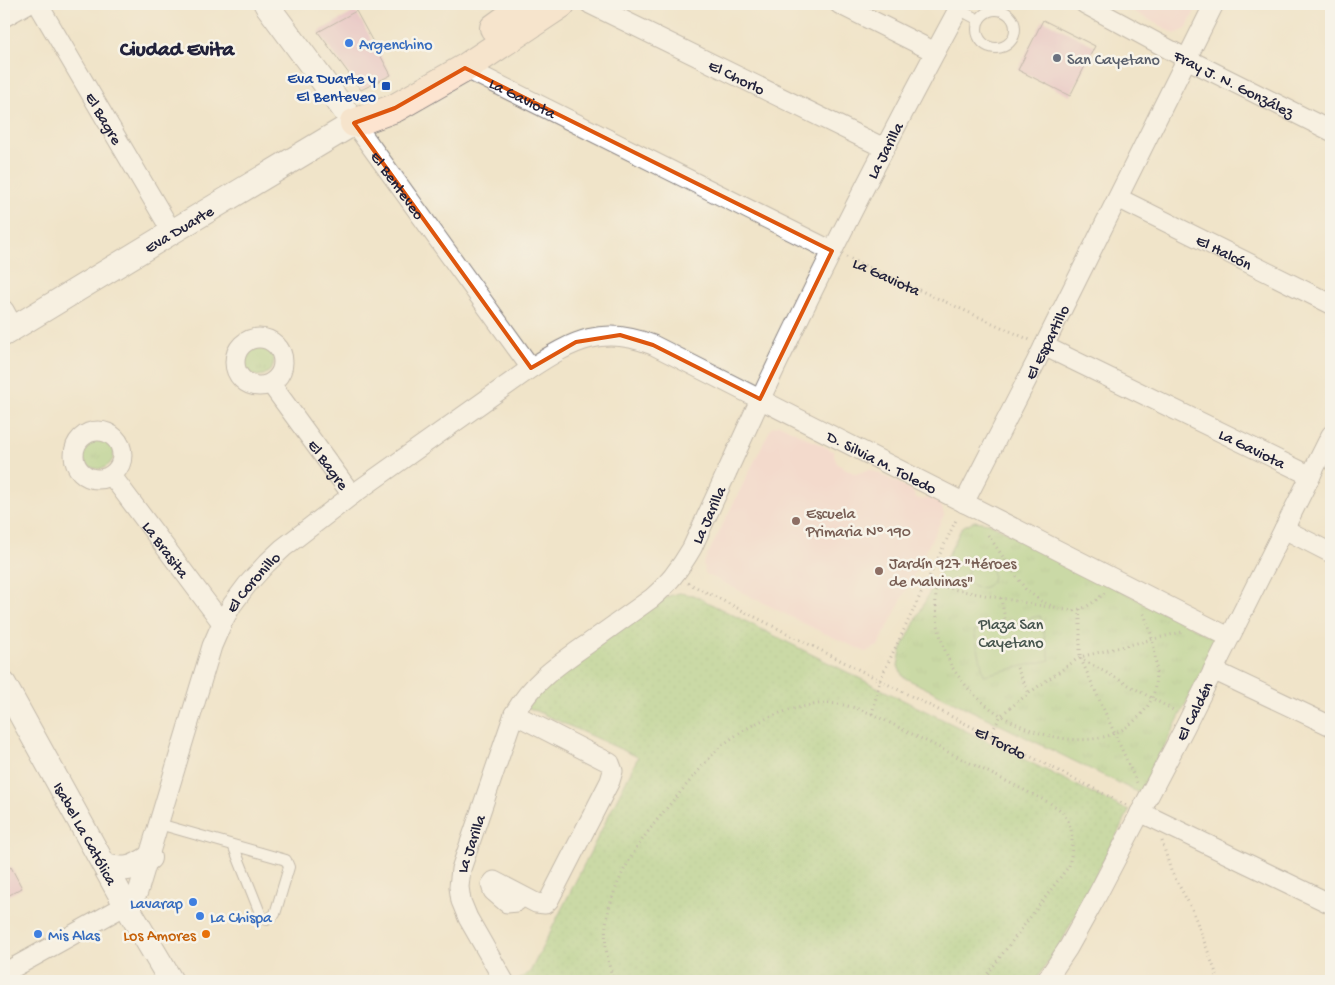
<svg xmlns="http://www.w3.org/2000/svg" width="1335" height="985" font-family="'Gochi Hand',sans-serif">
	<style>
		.built { fill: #f7cfd1 }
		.grass { fill: url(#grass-dots); stroke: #5f785c }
		.park { fill: url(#park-tufts); stroke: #5f785c }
		.garden { fill: #9ccd7c; stroke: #5f785c }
		.building { fill: #e0a7c5 }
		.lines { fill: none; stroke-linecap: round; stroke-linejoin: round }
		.service-casing { stroke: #898382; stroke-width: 12 }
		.minor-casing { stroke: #898382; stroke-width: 21 }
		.tertiary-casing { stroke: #898382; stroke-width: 26 }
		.secondary-casing { stroke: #898382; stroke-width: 30 }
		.path { stroke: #898382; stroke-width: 3; stroke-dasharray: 1 4; stroke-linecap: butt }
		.service { stroke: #fff; stroke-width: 10 }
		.minor { stroke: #fff; stroke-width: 19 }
		.tertiary { stroke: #fff; stroke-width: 24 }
		.secondary { stroke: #fde4d0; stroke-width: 28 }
		.marked { fill: none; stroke: #de560e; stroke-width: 4; stroke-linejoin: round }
		.shop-dot { fill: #3f7fe0; stroke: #f7f3e8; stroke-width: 2 }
		.worship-dot { fill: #6b7280; stroke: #f7f3e8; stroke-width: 2 }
		.transit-dot { fill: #1a4fb4; stroke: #f7f3e8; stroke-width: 2 }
		.education-dot { fill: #8d6e63; stroke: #f7f3e8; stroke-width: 2 }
		.food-dot { fill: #e8710a; stroke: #f7f3e8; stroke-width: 2 }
		.labels { text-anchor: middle; stroke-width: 5; stroke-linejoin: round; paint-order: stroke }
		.shop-label { font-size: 16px; fill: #366cbe; stroke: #f7f3e8; text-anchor: start }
		.worship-label { font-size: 16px; fill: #5b616d; stroke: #f7f3e8; text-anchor: start }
		.street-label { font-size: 16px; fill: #22223b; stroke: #f7f3e8 }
		.transit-label { font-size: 16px; fill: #164399; stroke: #f7f3e8; text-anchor: end }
		.education-label { font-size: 16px; fill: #785e54; stroke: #f7f3e8; text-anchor: start }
		.park-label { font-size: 16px; fill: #47554e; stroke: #f7f3e8 }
		.food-label { font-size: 16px; fill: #c56008; stroke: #f7f3e8; text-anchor: end }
		.district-label { font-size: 21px; font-weight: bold; fill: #22223b; stroke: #f7f3e8 }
	</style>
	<defs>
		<pattern id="grass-dots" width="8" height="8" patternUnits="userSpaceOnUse" patternTransform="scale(1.25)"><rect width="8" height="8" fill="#9ccd7c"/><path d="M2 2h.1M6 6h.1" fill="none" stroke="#86b06c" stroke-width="1.8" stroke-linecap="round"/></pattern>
		<pattern id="park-tufts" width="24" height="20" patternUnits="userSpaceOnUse" patternTransform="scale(1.25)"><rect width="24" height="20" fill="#9ccd7c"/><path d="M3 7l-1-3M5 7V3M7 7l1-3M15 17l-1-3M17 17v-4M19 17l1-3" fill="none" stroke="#86b06c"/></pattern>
	</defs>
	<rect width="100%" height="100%" fill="#f7f3e8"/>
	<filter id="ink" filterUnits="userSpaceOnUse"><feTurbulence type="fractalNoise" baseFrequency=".02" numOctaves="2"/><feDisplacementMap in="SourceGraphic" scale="10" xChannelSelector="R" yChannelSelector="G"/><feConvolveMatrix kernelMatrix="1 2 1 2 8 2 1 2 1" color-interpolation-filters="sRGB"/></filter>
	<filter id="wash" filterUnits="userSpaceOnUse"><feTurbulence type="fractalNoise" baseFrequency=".0096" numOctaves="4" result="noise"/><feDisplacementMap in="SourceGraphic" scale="20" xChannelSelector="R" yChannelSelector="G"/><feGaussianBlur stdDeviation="1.12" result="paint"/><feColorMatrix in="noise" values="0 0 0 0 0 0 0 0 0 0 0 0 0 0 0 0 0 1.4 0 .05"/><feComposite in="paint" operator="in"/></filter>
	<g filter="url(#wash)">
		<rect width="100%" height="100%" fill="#f0e4c9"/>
		<g class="built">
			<path d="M1120 4H1198L1186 29 1175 34Z"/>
			<path d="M779 424 833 451 837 464 856 474 870 469 912 490 915 497 922 500 929 498 941 504 944 515 878 646 866 652 813 628 706 574 703 564 771 428Z"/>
		</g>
		<path class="grass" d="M679 593 693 595 897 697 1129 811 1060 945 1035 981H516L530 972 638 757 527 707 551 678 666 597Z"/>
		<g class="park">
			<circle cx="258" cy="360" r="16"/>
			<circle cx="98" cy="453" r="16"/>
			<path d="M974 521 989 523 1215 639 1214 647 1141 794 903 677 898 666 901 650 962 527Z"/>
		</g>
		<g class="garden">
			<circle cx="980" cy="575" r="13"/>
			<path d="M1040 616 1050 660 984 675 974 631Z"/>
		</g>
		<g id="blocks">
			<g class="building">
				<path d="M356 11 391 75 361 90 318 32Z"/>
				<path d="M1043 20 1095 46 1070 96 1018 70Z"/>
				<path d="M11 867 22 888 4 898V871Z"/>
			</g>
		</g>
	</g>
	<g filter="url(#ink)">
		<use href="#blocks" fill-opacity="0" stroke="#898382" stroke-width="1"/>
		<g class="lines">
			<g class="service-casing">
				<g id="service">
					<path d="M958 9 979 20"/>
					<circle cx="996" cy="29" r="19"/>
					<path d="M159 824 286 860 289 867 275 914 267 920 262 918 233 845"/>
				</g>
			</g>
			<g class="minor-casing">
				<g id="minor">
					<path id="s3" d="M38 4 172 232"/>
					<path id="s4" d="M590 4 884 148"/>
					<path d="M839 4 935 52"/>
					<path id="s5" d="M1085 4 1187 59 1331 131"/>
					<path d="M4 17 27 4"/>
					<path id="s6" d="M465 68 832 251"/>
					<path id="s7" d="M354 123 531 368"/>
					<path id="s8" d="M1118 198 1331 304"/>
					<path d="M4 310 14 328"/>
					<circle cx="259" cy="362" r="24"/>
					<path id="s9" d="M1044 346 1311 476"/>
					<path id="s10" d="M271 384 352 495"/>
					<circle cx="98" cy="455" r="24"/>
					<path id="s11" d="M112 476 222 623"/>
					<path id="s12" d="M964 503 1036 362 1214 4"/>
					<path d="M1284 529 1331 553"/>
					<path d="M1213 670 1331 726"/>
					<path d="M514 714 610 763 613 771 610 781 549 900 545 904 536 903 494 881 491 885 493 891 507 903 516 902 522 896"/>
					<path d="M1140 812 1331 904"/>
					<path id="s13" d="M4 973 126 905 132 900 138 892 212 646 222 623 232 605 247 585 267 563 283 548 352 495 531 368C574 340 603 325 653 345L1229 637"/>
					<path id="s14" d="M504 981 468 918 461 901 459 887 461 869 514 714C533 681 559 664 589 643 610 628 631 613 652 598 669 584 681 567 692 548 715 499 737 449 760 400 823 266 891 134 961 4"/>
					<path id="s15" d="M1046 981 1068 948 1093 903 1185 727 1331 435"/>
				</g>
			</g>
			<g class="tertiary-casing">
				<g id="tertiary">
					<path id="s16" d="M4 334 172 232 354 123 266 4"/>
					<path id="s17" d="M4 684 126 905 171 981"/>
					<path d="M105 866C125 871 132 869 149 858"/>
				</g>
			</g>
			<g class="secondary-casing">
				<g id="secondary">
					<path d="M494 28 527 4"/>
					<path d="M354 123 395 108 465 68 561 4"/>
				</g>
			</g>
			<g class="path">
				<path id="s1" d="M846 257 1030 340"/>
				<path d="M988 535 1026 590 1041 601 1059 609 1073 611 1086 607 1098 599 1106 591"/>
				<path id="s2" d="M688 583 1126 805"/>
				<path d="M926 584 1053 608"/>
				<path d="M936 586C935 610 937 630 946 653 948 657 950 663 952 667 957 675 971 693 979 699 1015 732 1089 758 1132 723 1153 705 1156 693 1156 667 1155 647 1151 630 1143 612"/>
				<path d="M1001 598 1006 624"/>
				<path d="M1080 609V657L1137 783"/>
				<path d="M1080 658 1175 711"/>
				<path d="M1017 668 1029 693"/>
				<path d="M872 714 880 680 957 518"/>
				<path d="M990 736 1001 715 1029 693 1080 657 1182 632"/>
				<path d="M1162 841 1171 871 1192 909 1219 981"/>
				<path d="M614 981C607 962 603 939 607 918 616 871 647 830 678 795 691 780 704 763 718 749 745 726 778 710 813 705 818 704 823 703 828 703 844 704 857 708 872 714L1050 803C1054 806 1060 809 1063 813 1075 828 1073 848 1069 866L982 981"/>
			</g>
			<use href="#service" class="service"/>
			<use href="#minor" class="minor"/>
			<use href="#tertiary" class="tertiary"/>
			<use href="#secondary" class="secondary"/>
		</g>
	</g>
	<path d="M0 0H1335V985H0ZM465 68 832 251 760 399 653 345 620 335 576 342 531 368 354 123 395 108Z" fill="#f0e4c9" fill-opacity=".55" fill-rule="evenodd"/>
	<path class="marked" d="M465 68 832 251 760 399 653 345 620 335 576 342 531 368 354 123 395 108Z"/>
	<g class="shop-dot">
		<circle cx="349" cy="43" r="5"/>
		<circle cx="193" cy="902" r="5"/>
		<circle cx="200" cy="916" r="5"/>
		<circle cx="38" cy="934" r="5"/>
	</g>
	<circle class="worship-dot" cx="1057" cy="58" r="5"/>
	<rect class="transit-dot" x="381" y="81" width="10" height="10" rx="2.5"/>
	<g class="education-dot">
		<circle cx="796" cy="521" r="5"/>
		<circle cx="879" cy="571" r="5"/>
	</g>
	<circle class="food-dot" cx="206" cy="934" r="5"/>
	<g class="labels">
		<g class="shop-label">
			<text x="359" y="49">Argenchino</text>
			<text x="183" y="908" text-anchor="end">Lavarap</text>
			<text x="210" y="922">La Chispa</text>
			<text x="48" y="940">Mis Alas</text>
		</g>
		<g class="worship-label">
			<text x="1067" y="64">San Cayetano</text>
		</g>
		<g class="street-label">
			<text dy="6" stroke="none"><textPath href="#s4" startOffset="164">El Chorlo</textPath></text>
			<text dy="6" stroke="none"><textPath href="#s5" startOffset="169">Fray J. N. González</textPath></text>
			<text dy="6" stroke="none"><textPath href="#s6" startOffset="65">La Gaviota</textPath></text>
			<text dy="6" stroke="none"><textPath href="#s3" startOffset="132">El Bagre</textPath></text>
			<text dy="6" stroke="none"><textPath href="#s14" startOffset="975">La Jarilla</textPath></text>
			<text dy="6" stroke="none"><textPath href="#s7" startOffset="76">El Benteveo</textPath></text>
			<text dy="6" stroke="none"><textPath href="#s16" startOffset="204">Eva Duarte</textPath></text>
			<text dy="6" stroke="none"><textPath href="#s8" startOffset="119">El Halcón</textPath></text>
			<text dy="6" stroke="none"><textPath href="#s1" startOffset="45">La Gaviota</textPath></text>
			<text dy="6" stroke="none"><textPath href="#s12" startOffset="181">El Espartillo</textPath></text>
			<text dy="6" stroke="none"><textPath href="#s9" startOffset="232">La Gaviota</textPath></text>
			<text dy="6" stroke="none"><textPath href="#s13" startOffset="1231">D. Silvia M. Toledo</textPath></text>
			<text dy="6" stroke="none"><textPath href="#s10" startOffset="99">El Bagre</textPath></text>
			<text dy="6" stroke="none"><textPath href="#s14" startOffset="570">La Jarilla</textPath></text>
			<text dy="6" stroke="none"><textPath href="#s11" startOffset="91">La Brasita</textPath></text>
			<text dy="6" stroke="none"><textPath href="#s13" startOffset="491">El Coronillo</textPath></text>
			<text dy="6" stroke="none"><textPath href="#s15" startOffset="308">El Caldén</textPath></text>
			<text dy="6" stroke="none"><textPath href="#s2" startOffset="351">El Tordo</textPath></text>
			<text dy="6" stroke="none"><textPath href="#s17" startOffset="170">Isabel La Católica</textPath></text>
			<text dy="6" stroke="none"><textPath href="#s14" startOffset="150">La Jarilla</textPath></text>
		</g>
		<g class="transit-label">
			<text x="376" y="83">Eva Duarte y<tspan x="376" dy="18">El Benteveo</tspan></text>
		</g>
		<g class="education-label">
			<text x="806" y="518">Escuela<tspan x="806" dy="18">Primaria Nº 190</tspan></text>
			<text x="889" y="568">Jardín 927 "Héroes<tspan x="889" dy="18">de Malvinas"</tspan></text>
		</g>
		<g class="park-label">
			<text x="1011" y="629">Plaza San<tspan x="1011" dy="18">Cayetano</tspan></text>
		</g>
		<g class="food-label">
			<text x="196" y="940">Los Amores</text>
		</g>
		<g class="district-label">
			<text x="177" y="55">Ciudad Evita</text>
		</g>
	</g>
	<rect width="1335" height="985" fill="none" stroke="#f7f3e8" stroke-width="20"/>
</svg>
